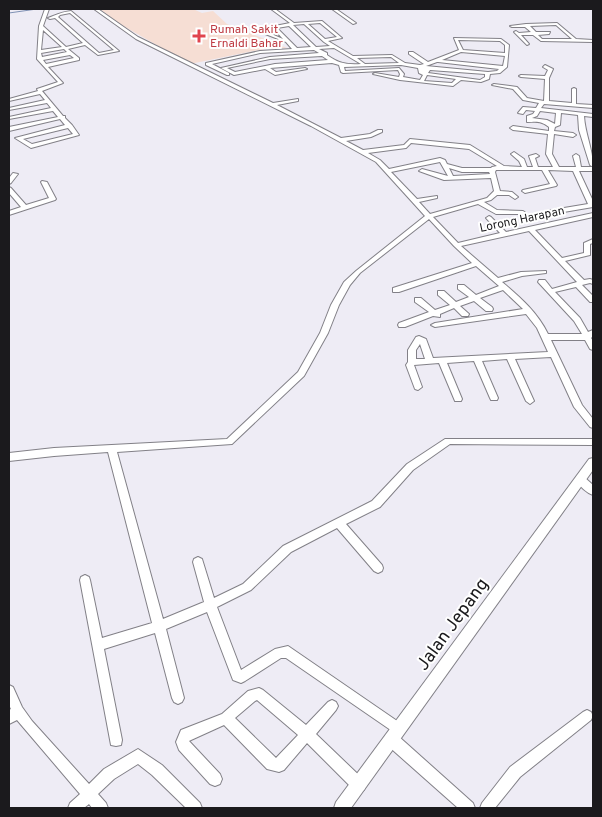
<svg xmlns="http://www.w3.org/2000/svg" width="602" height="817" font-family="Overpass,sans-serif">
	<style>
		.medical { fill: #f6ded4 }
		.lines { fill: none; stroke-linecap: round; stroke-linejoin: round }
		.stream { stroke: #7f91b4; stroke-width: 1 }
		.minor-casing { stroke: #828087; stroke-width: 2 }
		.tertiary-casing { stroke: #828087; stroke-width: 2 }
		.minor { fill: #fff; fill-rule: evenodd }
		.tertiary { fill: #fff; fill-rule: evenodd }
		.health-dot { fill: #e0444e; stroke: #fff; stroke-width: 2 }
		.labels { text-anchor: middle; stroke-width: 4; stroke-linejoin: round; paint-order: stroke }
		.far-health-label { font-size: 12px; fill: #be3a42; stroke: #fff; text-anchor: start }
		.far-street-label { font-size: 12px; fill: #1b1a1d; stroke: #fff }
		.near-street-label { font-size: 18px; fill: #1b1a1d; stroke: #fff }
	</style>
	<rect width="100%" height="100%" fill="#eeecf5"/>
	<path class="medical" d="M100 9H193L202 13 213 11 227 24 287 48 264 49 190 64 118 23Z"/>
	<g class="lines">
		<path class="stream" d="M9 13 37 9"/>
		<g class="minor-casing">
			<g id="minor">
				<path d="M45 9H49L43 26 66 47 83 43 55 18 50 19 48 18C56 15 62 12 71 11L119 51 98 55 85 45 68 49 79 58V60L48 67 63 83 42 91 63 116H65V118L72 125 79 135 31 148 15 138 65 125 60 119 9 131V127L58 117 53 111 9 119V117L51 108 47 103 9 110V108L45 100 40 94 9 101V99L38 91 37 89 58 82 37 59 39 26ZM70 13 114 50 99 53 58 17 60 15ZM43 30 62 47 41 50ZM64 49 67 52 42 57 41 53ZM70 55 74 58 46 64 43 60ZM68 128 73 134 32 144 23 139Z"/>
				<path d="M94 9H98L138 37 273 103 298 99V101L277 105 341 138 370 134 378 130H382V132L371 137 346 141 363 150 404 145 410 139 470 145 504 166 522 167 519 161 511 154 514 152 524 159 527 167H533L529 156 536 154 539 156 535 158 538 167H553L546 154 548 134 513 130 510 128 513 126 549 131V127C540 120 536 122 527 122V116L533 114 535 111 526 110 523 114 518 113 523 107 536 108 539 103 523 100 513 89 492 85 494 84 517 87 527 98 544 101 545 79 521 77 519 76 521 75 545 76 548 70 543 67 545 65 553 69 549 78V101L572 103V89L574 88 576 89V104L593 105V108L544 104 541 108 593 114V117L584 116C585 134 593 149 593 167L590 165 579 130 578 115 561 113 560 125 555 127 554 131 573 133 576 135 573 137 554 134 552 154 559 167H576L573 156 576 154 579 156 581 167H593V171H579L593 201V207L546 215 543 213 546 211 588 204 573 171 548 170 557 185 556 186 525 193 522 191 523 190 550 184 542 170H496L495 172 500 191 512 192 518 197 515 199 509 195H497L491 200 484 202 497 210 523 211 526 213 525 214H496L478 204 433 217 458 243 500 233 486 218 489 216 491 217 506 232 593 213V217L535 230 562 258 584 253V243L593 239V243L590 244V255L565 261 584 280 590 279 593 280V284L590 283 582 285 593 296V302H590L576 287 555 292 580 318 588 332 593 330V336L591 338 593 341V350L590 349 585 340H551L582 405 593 419V428L590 427 574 407 551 357 515 359 534 401 530 404 526 401 507 359 482 361 498 398 497 400H491L490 398 474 361 447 363 462 399 461 401H455L439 363 414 365 422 387 418 390 415 389 406 365 408 362V350L416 337 419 336 426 339 433 358 548 352 537 328 526 314 435 327 431 325 435 323 523 309 503 290 480 298 492 307 493 309 492 311H486L474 301 460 306 469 314 468 316H462L454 308 440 314V317L433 316 405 327H399L398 325 399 323 429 312 415 302V298H421L435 310 450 305 438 295V291H444L456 302 469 297 458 289V285H464L476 295 499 286 476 266 399 292H393V288L472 263 454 246 429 219 360 273 350 285 339 305 328 333 304 376 232 444 117 452 163 619 204 602 193 562 194 559 198 557 202 559 214 598 243 584 283 546 372 501 407 464 445 439H593V445L450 444 413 470 380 507 346 524 382 565 383 568 382 571 378 573 374 571 337 528 291 552 251 590 217 607 241 670 275 649 288 646 403 725 405 729 403 733 399 735 395 733 286 658H281L245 681 241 683 233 680 207 612 166 629 184 698 182 702 178 704 174 702 172 698 155 633 104 649 122 740 121 745 116 746 111 745 80 580 81 577 85 575 89 577 90 580 102 638 152 623 108 452 54 456 9 461V453L54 448 227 439 298 372 320 333 331 305 344 282 356 271 425 216 376 162 311 126 136 39ZM540 111 556 113 555 124 547 120 532 118 537 116ZM411 143 469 149 497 166 492 167 491 168H462L447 164 445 160 440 158 389 169 380 160 368 153 406 148ZM440 162 448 176 422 169 419 171 444 180 491 178 494 191 487 198 430 214 419 202 437 198V196L417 199 391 172ZM449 168 462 172H489L490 174 453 176ZM529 231 577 282 552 289 545 280H539L538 282 574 321 582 334H548C538 313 520 297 502 282L522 276 546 273V271L521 272 498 278 461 246ZM420 344 425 359H416V350Z"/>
				<path d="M271 9H275L294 23 322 21 342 38 328 41 353 56 392 55 405 63 420 65 424 64 409 54V52H413L428 62 459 50 454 38 501 39 509 45 507 67 500 73 490 74 489 79 481 82 461 80 453 86 400 80 373 74 375 73 399 77 400 74 398 70 343 73 341 72 339 65 332 63 270 68 276 72 305 68 307 69 275 75 265 69 234 75 221 68 270 57 319 53 314 50 260 53 212 64 229 73V75H227L206 65V63L260 51 292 49 286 42 255 30 290 23ZM320 23 337 37 325 39 308 24ZM304 24 324 42 330 46 316 47 293 25ZM289 26 311 47 297 48 277 28ZM273 28 283 39 262 30ZM458 40 500 41 505 45V53L463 50ZM334 48 361 64C346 65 338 63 327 55V53L319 49ZM461 52 505 56 503 66 442 60ZM322 56 328 60 275 64 235 72 227 68 270 59ZM391 57 399 63 365 64 357 58ZM437 62H438L499 69 497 71 488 72 426 66ZM401 65 418 68 419 73 423 75 420 80 403 77 404 74 399 68 345 71 344 67ZM430 70 485 74V77L480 80 428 73ZM427 75 456 79 452 83 424 81Z"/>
				<path d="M332 9H336L356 23 353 24Z"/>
				<path d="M557 23 576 39 593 40V42L541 41 533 35H521L529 44 527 45 514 32 516 31 519 33 531 32 525 27H512L510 26 526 24ZM556 25 572 39H542L538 35 549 34 550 32H536L530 26Z"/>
				<path d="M13 173 18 174 11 183 9 184V178Z"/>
				<path d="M42 181 47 182 56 199 55 200 9 215V211L21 207 9 193V187L11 188 26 205 49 198 41 182Z"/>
				<path d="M581 476 584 477 593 485V495C587 493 579 486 576 480L578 477Z"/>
				<path d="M9 685 13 687 22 707 32 721 89 784 104 769 138 749 162 765 200 803 202 808H186L152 775 138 764 114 779 98 794 106 803 108 808H92L89 804 84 808H68L70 803 80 794 17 720 9 724V710L11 709 9 705Z"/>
				<path d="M259 688 263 690 306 725 328 702 332 700 336 702 338 706 336 710 316 734 364 780 366 785 364 790 359 792 354 790 307 743 284 770 279 772 267 769 224 725 191 740 189 741 220 774 222 779 220 784 215 786 210 784 179 750 176 742 181 730 222 714 248 691ZM257 700 298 735 276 758 235 718 255 701Z"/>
				<path d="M587 710 591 712 593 716 591 720 520 777 495 808H480L482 803 510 767 583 712Z"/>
				<path d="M392 734 397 735 473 803 475 808H458L387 745 386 740 387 735Z"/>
			</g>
		</g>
		<g class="tertiary-casing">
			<path id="tertiary" d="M593 458V470L351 808H334L336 802 589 459Z"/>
		</g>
		<use href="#minor" class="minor"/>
		<use href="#tertiary" class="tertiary"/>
	</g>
	<path class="health-dot" d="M196.5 28.5h5v5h5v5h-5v5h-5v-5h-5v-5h5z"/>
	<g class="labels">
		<g class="far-health-label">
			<text x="210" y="33">Rumah Sakit<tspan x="210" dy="14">Ernaldi Bahar</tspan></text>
		</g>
		<g class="far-street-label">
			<text transform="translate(522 219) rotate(-12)" y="4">Lorong Harapan</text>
		</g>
		<g class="near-street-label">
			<text transform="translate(452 624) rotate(-54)" y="6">Jalan Jepang</text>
		</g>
	</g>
	<rect width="602" height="817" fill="none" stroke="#1b1a1d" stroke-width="20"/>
</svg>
